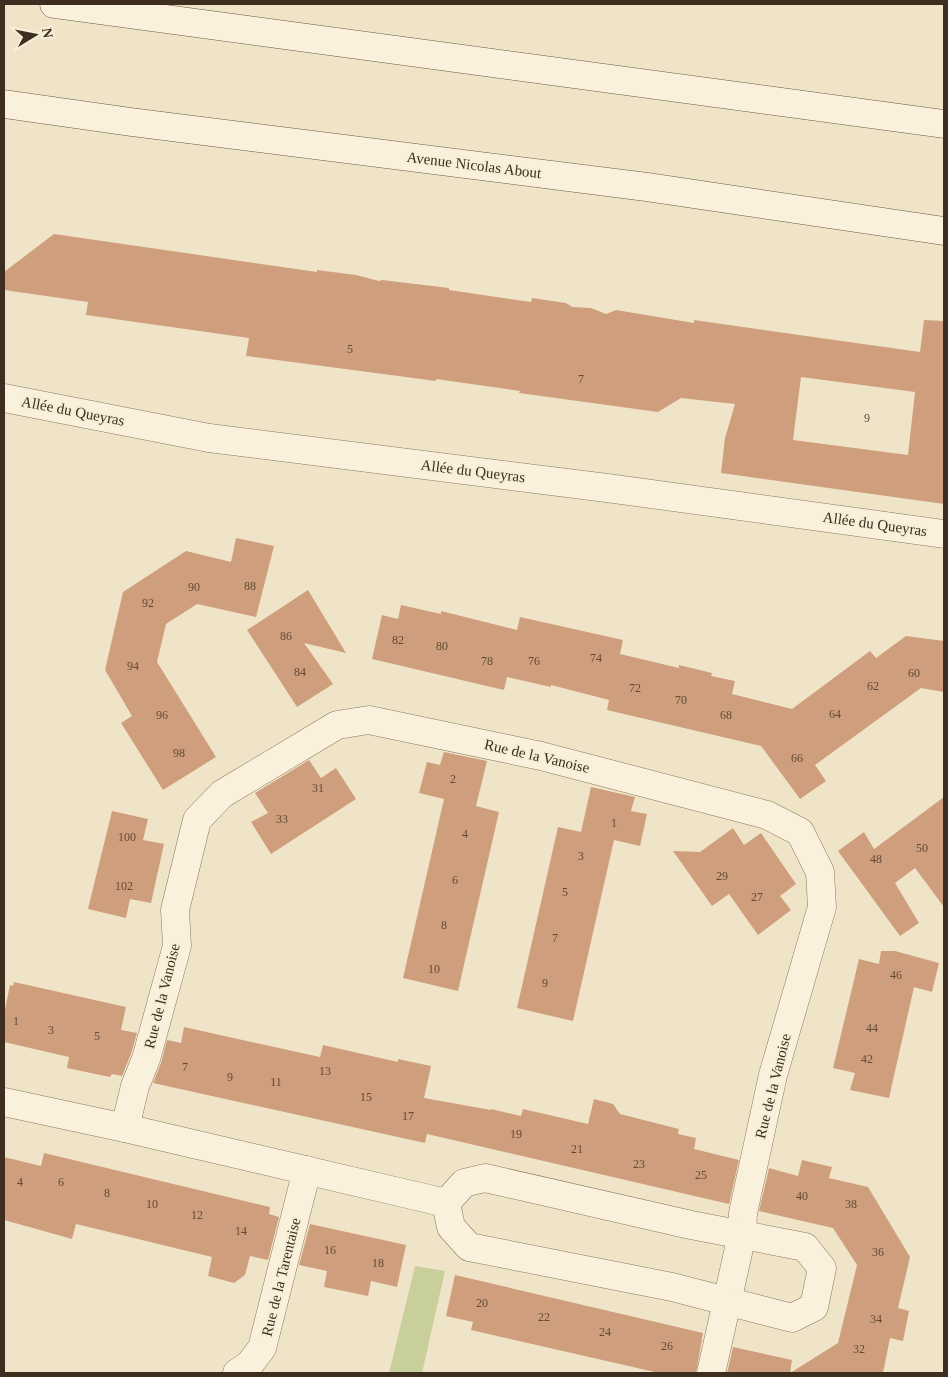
<svg xmlns="http://www.w3.org/2000/svg" width="948" height="1377" font-family="'Times New Roman',serif">
	<style>
		.green { fill: #c9cf9b }
		.building { fill: #cf9f7d; fill-rule: evenodd }
		.lines { fill: none; stroke-linecap: round; stroke-linejoin: round }
		.minor-casing { stroke: #8d765c; stroke-width: 29 }
		.secondary-casing { stroke: #6f573f; stroke-width: 29 }
		.minor { stroke: #faf1dc; stroke-width: 28 }
		.secondary { stroke: #faf1dc; stroke-width: 28 }
		.labels { text-anchor: middle; stroke-width: 4; stroke-linejoin: round; paint-order: stroke }
		.number-label { font-size: 12px; fill: #624a37 }
		.street-label { font-size: 15px; fill: #3d2e20; stroke: #f7eed8 }
	</style>
	<rect width="100%" height="100%" fill="#f0e4c8"/>
	<path class="green" d="M415 1266 445 1271 422 1373H389Z"/>
	<g class="building">
		<path d="M54 234 317 272V270L356 275 379 281 382 280 449 288V290L531 302 532 298 566 303 572 307 591 308 606 314 616 310 694 323V320L920 352 924 320 944 321V504L721 473 725 438 735 404 681 398 658 412 519 393 520 391 436 379V381L246 356 249 338 86 315 88 302 4 290V272ZM801 377 915 392 908 455 793 440Z"/>
		<path d="M236 538 274 546 256 617 197 604 166 624 157 662 216 757 163 790 121 723 132 716 105 670 123 592 186 551 231 562Z"/>
		<path d="M308 590 346 653 304 643 333 684 297 707 247 630Z"/>
		<path d="M401 605 441 614V611L517 630 520 617 623 640 620 654 679 668V665L712 673 711 676 735 681 732 694 792 709 870 651 876 658 906 636 944 641V692L921 688 815 765 826 781 800 799 761 746 607 710 609 700 551 685V687L507 677 504 690 372 659 382 615 398 619Z"/>
		<path d="M444 752 487 761 476 806 499 812 458 991 403 978 444 799 419 793 427 762 440 765Z"/>
		<path d="M309 760 321 778 336 768 356 799 271 854 251 822 268 813 255 793Z"/>
		<path d="M591 787 635 797 631 811 647 814 640 846 614 840 573 1021 517 1008 558 827 581 832Z"/>
		<path d="M944 797V907L915 868 895 883 919 923 900 936 838 851 864 832 874 849Z"/>
		<path d="M112 811 148 819 143 840 164 844 151 903 130 899 126 918 88 909Z"/>
		<path d="M733 828 744 845 761 833 796 884 780 896 791 910 758 935 729 894 712 906 673 851 700 852Z"/>
		<path d="M881 951H895L939 963 932 992 914 987 889 1098 850 1090 855 1073 833 1068 859 959 879 964Z"/>
		<path d="M14 982 126 1007 121 1030 137 1033 131 1054 122 1076 112 1074 110 1077 67 1068 69 1057 4 1042V1014L10 985 13 986Z"/>
		<path d="M184 1027 320 1057 323 1045 398 1062V1059L431 1066 424 1098 491 1110V1109L521 1116 523 1109 588 1124 594 1099 613 1104 620 1114 679 1129 678 1134 696 1138 694 1149 739 1160 729 1204 427 1134 425 1143 153 1083 161 1063 167 1040 181 1043Z"/>
		<path d="M44 1153 270 1207 269 1214 279 1217 268 1260 250 1256 245 1275 234 1283 208 1276 212 1257 76 1224 72 1239 4 1220V1157L41 1166Z"/>
		<path d="M802 1160 832 1167 829 1178 868 1187 910 1257 898 1308 909 1311 903 1341 890 1338 883 1373H727L733 1347 792 1360 790 1373 838 1343 857 1265 833 1228 759 1211 769 1168 798 1176Z"/>
		<path d="M310 1224 406 1245 397 1287 371 1281 368 1296 324 1287 327 1271 299 1265Z"/>
		<path d="M455 1275 703 1333 696 1373H659L471 1330 473 1322 446 1316Z"/>
	</g>
	<g class="lines">
		<g class="minor-casing">
			<g id="minor">
				<path d="M4 398 209 438 607 488 944 534"/>
				<path d="M4 1102 125 1128 446 1203"/>
				<path d="M125 1128 135 1086 146 1059 177 946 175 910 197 820 222 794 337 725 369 720 541 756 767 815 800 832 820 872 822 907 773 1075 743 1213 742 1235 711 1373"/>
				<path d="M485 1178 691 1225 805 1247 822 1268 814 1307 792 1318 672 1287 469 1247 451 1227 446 1203 464 1183Z"/>
				<path d="M237 1373 249 1365 262 1348 307 1170"/>
			</g>
		</g>
		<g class="secondary-casing">
			<g id="secondary">
				<path d="M54 4 944 124"/>
				<path d="M4 104 131 122 647 187 944 231"/>
			</g>
		</g>
		<use href="#minor" class="minor"/>
		<use href="#secondary" class="secondary"/>
	</g>
	<g class="labels">
		<g class="number-label">
			<text x="350" y="353">5</text>
			<text x="581" y="383">7</text>
			<text x="867" y="422">9</text>
			<text x="250" y="590">88</text>
			<text x="194" y="591">90</text>
			<text x="148" y="607">92</text>
			<text x="286" y="640">86</text>
			<text x="398" y="644">82</text>
			<text x="442" y="650">80</text>
			<text x="596" y="662">74</text>
			<text x="487" y="665">78</text>
			<text x="534" y="665">76</text>
			<text x="133" y="670">94</text>
			<text x="300" y="676">84</text>
			<text x="914" y="677">60</text>
			<text x="873" y="690">62</text>
			<text x="635" y="692">72</text>
			<text x="681" y="704">70</text>
			<text x="835" y="718">64</text>
			<text x="162" y="719">96</text>
			<text x="726" y="719">68</text>
			<text x="179" y="757">98</text>
			<text x="797" y="762">66</text>
			<text x="453" y="783">2</text>
			<text x="318" y="792">31</text>
			<text x="282" y="823">33</text>
			<text x="614" y="827">1</text>
			<text x="465" y="838">4</text>
			<text x="127" y="841">100</text>
			<text x="922" y="852">50</text>
			<text x="581" y="860">3</text>
			<text x="876" y="863">48</text>
			<text x="722" y="880">29</text>
			<text x="455" y="884">6</text>
			<text x="124" y="890">102</text>
			<text x="565" y="896">5</text>
			<text x="757" y="901">27</text>
			<text x="444" y="929">8</text>
			<text x="555" y="942">7</text>
			<text x="434" y="973">10</text>
			<text x="896" y="979">46</text>
			<text x="545" y="987">9</text>
			<text x="16" y="1025">1</text>
			<text x="872" y="1032">44</text>
			<text x="51" y="1034">3</text>
			<text x="97" y="1040">5</text>
			<text x="867" y="1063">42</text>
			<text x="185" y="1071">7</text>
			<text x="325" y="1075">13</text>
			<text x="230" y="1081">9</text>
			<text x="276" y="1086">11</text>
			<text x="366" y="1101">15</text>
			<text x="408" y="1120">17</text>
			<text x="516" y="1138">19</text>
			<text x="577" y="1153">21</text>
			<text x="639" y="1168">23</text>
			<text x="701" y="1179">25</text>
			<text x="20" y="1186">4</text>
			<text x="61" y="1186">6</text>
			<text x="107" y="1197">8</text>
			<text x="802" y="1200">40</text>
			<text x="152" y="1208">10</text>
			<text x="851" y="1208">38</text>
			<text x="197" y="1219">12</text>
			<text x="241" y="1235">14</text>
			<text x="330" y="1254">16</text>
			<text x="878" y="1256">36</text>
			<text x="378" y="1267">18</text>
			<text x="482" y="1307">20</text>
			<text x="544" y="1321">22</text>
			<text x="876" y="1323">34</text>
			<text x="605" y="1336">24</text>
			<text x="667" y="1350">26</text>
			<text x="859" y="1353">32</text>
		</g>
		<g class="street-label">
			<text transform="translate(474 165) rotate(7)" y="5">Avenue Nicolas About</text>
			<text transform="translate(73 411) rotate(11)" y="5">Allée du Queyras</text>
			<text transform="translate(473 471) rotate(7)" y="5">Allée du Queyras</text>
			<text transform="translate(875 524) rotate(8)" y="5">Allée du Queyras</text>
			<text transform="translate(537 756) rotate(13)" y="5">Rue de la Vanoise</text>
			<text transform="translate(162 996) rotate(-76)" y="5">Rue de la Vanoise</text>
			<text transform="translate(773 1086) rotate(-76)" y="5">Rue de la Vanoise</text>
			<text transform="translate(281 1277) rotate(-76)" y="5">Rue de la Tarentaise</text>
		</g>
	</g>
	<rect width="948" height="1377" fill="none" stroke="#3d2e20" stroke-width="10"/>
	<g transform="translate(35 35) rotate(80)" stroke="#f7eed8" stroke-width="4" paint-order="stroke">
	<path d="M0-4L9 19L0 12L-9 19Z" fill="#3d2e20"/>
	<text y="-8" font-size="14" font-weight="bold" text-anchor="middle" fill="#3d2e20">N</text>
	</g>
</svg>
